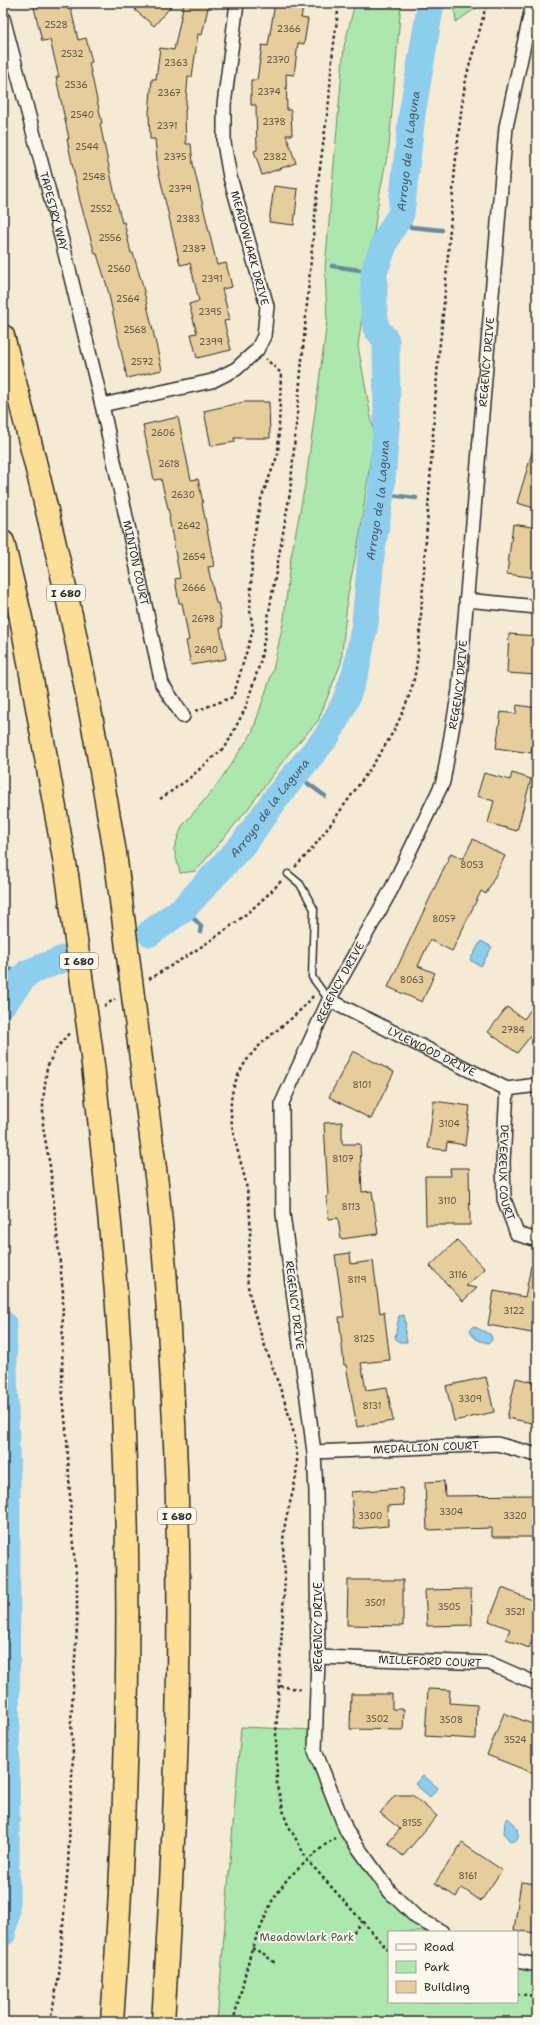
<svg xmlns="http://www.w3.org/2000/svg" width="540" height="2025" font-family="'Shantell Sans',sans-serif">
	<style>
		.green { fill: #ace8ad; stroke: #6c8a6c }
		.water { fill: #8dcdee; stroke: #668ca0 }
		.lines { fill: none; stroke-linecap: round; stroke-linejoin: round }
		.stream { stroke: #668ca0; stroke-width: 4.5 }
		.river { stroke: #8dcdee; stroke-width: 27 }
		.building { fill: #e6cd9c; stroke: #2b2b2b }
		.lane-casing { stroke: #2b2b2b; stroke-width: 9 }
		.street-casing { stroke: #2b2b2b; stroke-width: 16 }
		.highway-casing { stroke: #2b2b2b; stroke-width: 25 }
		.path { stroke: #2b2b2b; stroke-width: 2.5; stroke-dasharray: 3 3; stroke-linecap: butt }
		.lane { stroke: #fbf7ec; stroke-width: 6 }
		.street { stroke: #fbf7ec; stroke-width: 13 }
		.highway { stroke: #fdde96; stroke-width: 22 }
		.highway-bridge-casing { stroke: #2b2b2b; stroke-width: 25; stroke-linecap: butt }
		.highway-bridge { stroke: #fdde96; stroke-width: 22 }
		.labels { text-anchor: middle; stroke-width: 4; stroke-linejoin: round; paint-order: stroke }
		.number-label { font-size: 9px; fill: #5a5447 }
		.shield { fill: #fbf7ec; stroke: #696865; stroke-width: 1 }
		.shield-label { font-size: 10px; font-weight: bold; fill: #2b2b2b }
		.street-label { font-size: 11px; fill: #2b2b2b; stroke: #fbf7ec }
		.park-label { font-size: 11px; fill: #4b5a4c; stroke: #fbf7ec }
		.water-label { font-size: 12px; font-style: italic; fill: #485c66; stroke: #fbf7ec }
	</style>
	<rect width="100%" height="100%" fill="#f5ead4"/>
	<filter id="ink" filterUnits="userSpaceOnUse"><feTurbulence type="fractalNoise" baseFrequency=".025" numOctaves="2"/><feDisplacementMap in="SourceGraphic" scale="8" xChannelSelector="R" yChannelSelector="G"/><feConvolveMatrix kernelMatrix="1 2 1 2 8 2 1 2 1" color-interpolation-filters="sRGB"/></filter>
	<g filter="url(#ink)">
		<g class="green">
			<path d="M355 3H401L389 146 379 197 358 346 374 434 360 534 348 594 341 663 318 721 289 753 247 810 196 871 180 873 174 849 182 826 214 789 252 733 273 670 284 619 290 562 306 480 327 321 325 268 344 47Z"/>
			<path d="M454 3H483L456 22Z"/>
			<path d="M241 1727 314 1730 325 1789 389 1890 448 1932H389V2002H517V1957L537 1961V2022H217Z"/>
		</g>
		<g class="water">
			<path d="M481 941 492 947 481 966 470 960Z"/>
			<path d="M404 1315C407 1325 404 1332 407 1342H399L395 1338 399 1316Z"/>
			<path d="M473 1326 491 1335 492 1340 489 1343C479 1341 474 1340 470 1330Z"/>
			<path d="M423 1775 438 1788 430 1797 415 1784Z"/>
			<path d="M507 1818C516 1824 518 1827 518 1839L511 1842 504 1834 505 1821Z"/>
		</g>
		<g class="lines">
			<g class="stream">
				<path d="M398 219 411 227 442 230"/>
				<path d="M332 266 374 272"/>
				<path d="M381 494 416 498"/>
				<path d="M295 774 325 796"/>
				<path d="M184 908 201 926 200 932"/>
				<path d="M3 968 27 973"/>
				<path d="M3 1567H7"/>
			</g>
			<g class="river">
				<path id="s1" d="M150 933 184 908 243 844 279 794 327 736 345 702 356 671 365 623 371 556 381 493 387 416 386 340 376 328 374 311V272L387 237 401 214 412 114 431 3"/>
				<path d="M3 1004 27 973 63 959"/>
				<path d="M3 1324 7 1487 6 1913 3 1933"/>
			</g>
		</g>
		<g class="building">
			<path d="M33 3H67L68 10 71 9 78 40 86 38 92 62 89 63 102 123 100 124 113 186 122 223 124 222 131 253H133L142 283 162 370 127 378 107 286 97 254H95L80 201 67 139H69L56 77H59L50 40 42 41Z"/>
			<path d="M141 3H174L154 26 135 10Z"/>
			<path d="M184 3H209L202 35 198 34 192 77H188L185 115 186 144H191L193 164 217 265 226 263 232 287 222 289 230 320 224 321 231 350 197 358 191 334 197 333 189 304 199 301 190 263 180 265 158 169 155 139H150L149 113 152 79H156L160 48 174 50Z"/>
			<path d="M275 3H304L301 18 308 19 304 44 298 43 294 75 286 74 287 110H291L292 135H286L296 163 262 175 254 151 257 150 256 105H251V80H257L262 45 268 46Z"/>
			<path d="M274 186 298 189 294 225 269 222Z"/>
			<path d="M244 402H269L270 438H234L235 442 211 446 204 411Z"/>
			<path d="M178 417 191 480 198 479 203 503H202L214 566 208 567 216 603H218L223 628H220L226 659 191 665 186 641 189 640 182 603H179L175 579 180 578 169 518 170 517 161 479 154 480 143 425Z"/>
			<path d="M534 446H537V497L534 508 517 503Z"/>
			<path d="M513 524 537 528V578L507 574Z"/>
			<path d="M509 634 537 636V675L507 673Z"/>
			<path d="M517 705 537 708 531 753 496 748 501 712 516 714Z"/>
			<path d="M484 773 510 780 512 773 531 779 517 831 488 823 494 801 477 796Z"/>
			<path d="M473 839 505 856 486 894 481 891 452 951 430 940 418 966 435 973 422 1002 388 987 451 853 463 859Z"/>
			<path d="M537 1001V1028L517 1053 488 1032 507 1007 524 1019Z"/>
			<path d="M353 1051 394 1072 371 1119 329 1097Z"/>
			<path d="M434 1101 470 1106 465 1145 447 1142 446 1150 428 1148Z"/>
			<path d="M342 1122V1144H360L362 1192 372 1191 378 1234 341 1239 338 1218 329 1219 326 1197 328 1196 324 1123Z"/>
			<path d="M450 1168H469L470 1225H426L425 1176H451Z"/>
			<path d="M457 1240 485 1269 466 1286 477 1288 463 1301 430 1266Z"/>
			<path d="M350 1253 351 1264 373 1261 380 1313 384 1312 390 1360 361 1363 366 1390 387 1387 393 1421 357 1427 346 1365H344L339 1317H344L335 1255Z"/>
			<path d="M531 1266H537V1334L488 1325 494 1291 525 1297Z"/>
			<path d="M486 1377 494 1412 454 1421 446 1386Z"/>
			<path d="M516 1378 537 1383V1424L507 1418Z"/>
			<path d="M444 1481 445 1496 537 1495V1537H492V1528L427 1530 425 1482Z"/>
			<path d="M402 1488 404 1505 387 1506 388 1526 354 1529 351 1492Z"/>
			<path d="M348 1580H403V1626L347 1625Z"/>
			<path d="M502 1588 537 1602V1627L529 1648 506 1639 510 1629 489 1621Z"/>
			<path d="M471 1589 472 1625 427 1626 425 1590Z"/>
			<path d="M428 1689 450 1690 449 1703 477 1705 476 1739 425 1736Z"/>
			<path d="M351 1694H392V1709H404L403 1730 350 1729Z"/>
			<path d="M504 1713 537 1726V1762L533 1773 487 1755Z"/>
			<path d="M395 1795H412L437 1816 403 1856 388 1843 400 1829 380 1813Z"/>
			<path d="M462 1843 502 1870 481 1901 462 1888 456 1897 435 1883Z"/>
			<path d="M521 1882 537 1884 536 1933 514 1930Z"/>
		</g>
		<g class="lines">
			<g class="lane-casing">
				<path id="lane" d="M288 874 300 884 314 909 312 977 329 1000"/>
			</g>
			<g class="street-casing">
				<g id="street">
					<path id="s2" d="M3 18 62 241 102 405 162 684 183 716"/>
					<path d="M102 405 212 381 236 369 257 350 264 336 267 306 230 177 224 143V105L237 3"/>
					<path d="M466 600 537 607"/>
					<path id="s3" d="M329 1000 507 1089 537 1085"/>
					<path id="s4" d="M507 1089 503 1162 504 1199 517 1234 537 1240"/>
					<path id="s5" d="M314 1452 497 1444 537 1455"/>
					<path id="s6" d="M318 1657 489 1663 537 1684"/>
					<path id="s7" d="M442 1932 416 1917 390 1892 347 1832 315 1751 318 1657 316 1492 314 1452 283 1214 282 1103 329 1000 391 890 443 782 459 690 506 127 533 3"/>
					<path d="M517 1961 537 1965"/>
				</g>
			</g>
			<g class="highway-casing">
				<g id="highway">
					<path d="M3 336C25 420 46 504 65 588 85 676 100 764 115 853"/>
					<path d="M3 542 21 618 67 875"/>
					<path d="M135 1012C142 1070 150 1127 157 1184 166 1263 170 1343 174 1422 184 1622 176 1822 163 2022"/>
					<path d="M91 1048C101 1134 111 1220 117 1307 134 1544 129 1784 112 2022"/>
				</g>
			</g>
			<g class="path">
				<path d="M196 711 233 697 253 630 250 610 253 542 261 499 278 454 281 373 266 359"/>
				<path d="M160 799 186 781 226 746 245 709 260 663 290 493 318 182 329 101 332 59 339 3"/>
				<path d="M295 867C316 847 331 823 348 800 372 766 397 733 410 693 417 673 418 651 420 630L438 360C449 271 451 180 464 91 468 61 481 33 486 3"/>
				<path d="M149 979C196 951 245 921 282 880"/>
				<path d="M313 996C285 1032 249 1040 234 1086 224 1117 240 1154 246 1184 249 1201 251 1220 250 1237 248 1257 245 1277 250 1296 259 1336 276 1373 288 1412 292 1427 297 1442 297 1458 298 1483 287 1507 284 1531 282 1546 284 1560 285 1575L276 1735 277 1786 286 1821 308 1861 389 1951"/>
				<path d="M104 1006 115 999"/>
				<path d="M280 1686 303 1690"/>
				<path d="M346 1942 362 1921"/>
				<path d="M252 1948 264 1954 276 1964"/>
				<path d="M517 1994 537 1996"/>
				<path d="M50 2022 59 1975 68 1865 73 1753 71 1722 77 1627V1583L72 1535 67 1439 62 1386 63 1292 50 1166 43 1127V1101L47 1067 56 1049 70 1032"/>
				<path d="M233 2022 252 1948 272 1901 288 1878 326 1844 336 1838"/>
			</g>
			<use href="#lane" class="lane"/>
			<use href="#street" class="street"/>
			<use href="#highway" class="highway"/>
			<g class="highway-bridge-casing">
				<g id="highway-bridge">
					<path d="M115 853 135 1012"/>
					<path d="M67 875 91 1048"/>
				</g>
			</g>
			<use href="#highway-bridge" class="highway-bridge"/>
		</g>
	</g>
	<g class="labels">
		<g class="number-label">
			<text x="56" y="28">2528</text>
			<text x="289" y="32">2366</text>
			<text x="72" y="57">2532</text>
			<text x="278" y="63">2370</text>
			<text x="176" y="66">2363</text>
			<text x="76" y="88">2536</text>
			<text x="269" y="95">2374</text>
			<text x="169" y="96">2367</text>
			<text x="82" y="118">2540</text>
			<text x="274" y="125">2378</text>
			<text x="167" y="129">2371</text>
			<text x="87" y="150">2544</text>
			<text x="175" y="160">2375</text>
			<text x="275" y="160">2382</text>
			<text x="94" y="180">2548</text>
			<text x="180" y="192">2379</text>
			<text x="101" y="212">2552</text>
			<text x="188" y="222">2383</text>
			<text x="110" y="241">2556</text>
			<text x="194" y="252">2387</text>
			<text x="119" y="272">2560</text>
			<text x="212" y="282">2391</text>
			<text x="128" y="302">2564</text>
			<text x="210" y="315">2395</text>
			<text x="135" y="333">2568</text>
			<text x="211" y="345">2399</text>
			<text x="142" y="365">2572</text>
			<text x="163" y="436">2606</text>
			<text x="169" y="467">2618</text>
			<text x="183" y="498">2630</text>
			<text x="189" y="529">2642</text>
			<text x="194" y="560">2654</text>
			<text x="194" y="591">2666</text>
			<text x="203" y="622">2678</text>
			<text x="206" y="653">2690</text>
			<text x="472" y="868">8053</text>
			<text x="444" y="922">8057</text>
			<text x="412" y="983">8063</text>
			<text x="513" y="1033">2784</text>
			<text x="362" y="1088">8101</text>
			<text x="449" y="1127">3104</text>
			<text x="343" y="1162">8107</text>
			<text x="447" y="1204">3110</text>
			<text x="351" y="1210">8113</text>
			<text x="458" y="1278">3116</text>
			<text x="357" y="1283">8119</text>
			<text x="514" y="1314">3122</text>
			<text x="364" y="1342">8125</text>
			<text x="470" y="1402">3309</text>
			<text x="372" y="1409">8131</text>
			<text x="451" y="1515">3304</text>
			<text x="370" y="1519">3300</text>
			<text x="515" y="1519">3320</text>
			<text x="375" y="1606">3501</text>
			<text x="449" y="1610">3505</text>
			<text x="515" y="1615">3521</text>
			<text x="377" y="1722">3502</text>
			<text x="451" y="1723">3508</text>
			<text x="515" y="1743">3524</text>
			<text x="412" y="1826">8155</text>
			<text x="468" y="1879">8161</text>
		</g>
		<g class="shield">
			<rect x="47" y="585" width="38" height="16" rx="3"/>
			<rect x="60" y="953" width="38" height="16" rx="3"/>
			<rect x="158" y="1508" width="38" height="16" rx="3"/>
		</g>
		<g class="shield-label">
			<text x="66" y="597">I 680</text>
			<text x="79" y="965">I 680</text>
			<text x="177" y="1520">I 680</text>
		</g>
		<g class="street-label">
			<text dy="4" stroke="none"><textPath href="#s2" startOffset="200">TAPESTRY WAY</textPath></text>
			<text transform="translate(250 248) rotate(75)" y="4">MEADOWLARK DRIVE</text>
			<text dy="4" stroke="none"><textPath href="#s7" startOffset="1659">REGENCY DRIVE</textPath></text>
			<text dy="4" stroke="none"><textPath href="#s2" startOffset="561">MINTON COURT</textPath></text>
			<text dy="4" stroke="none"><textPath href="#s7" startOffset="1335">REGENCY DRIVE</textPath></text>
			<text dy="4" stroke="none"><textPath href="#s7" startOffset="1011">REGENCY DRIVE</textPath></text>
			<text dy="4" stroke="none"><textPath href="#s3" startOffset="115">LYLEWOOD DRIVE</textPath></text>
			<text dy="4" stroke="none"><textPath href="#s4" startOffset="84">DEVEREUX COURT</textPath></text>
			<text transform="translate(295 1305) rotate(83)" y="4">REGENCY DRIVE</text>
			<text dy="4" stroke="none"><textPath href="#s5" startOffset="112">MEDALLION COURT</textPath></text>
			<text transform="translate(318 1627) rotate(-90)" y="4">REGENCY DRIVE</text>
			<text dy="4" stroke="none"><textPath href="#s6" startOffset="112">MILLEFORD COURT</textPath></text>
		</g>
		<g class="park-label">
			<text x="307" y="1941">Meadowlark Park</text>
		</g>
		<g class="water-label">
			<text dy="4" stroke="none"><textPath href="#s1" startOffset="870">Arroyo de la Laguna</textPath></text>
			<text dy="4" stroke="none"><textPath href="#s1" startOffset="510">Arroyo de la Laguna</textPath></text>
			<text dy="4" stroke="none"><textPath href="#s1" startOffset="174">Arroyo de la Laguna</textPath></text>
		</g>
	</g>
	<rect width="540" height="2025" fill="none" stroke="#fbf7ec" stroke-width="16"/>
	<rect x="8" y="8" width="524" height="2009" fill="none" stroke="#2b2b2b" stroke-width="1.5" filter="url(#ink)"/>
	<rect x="388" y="1931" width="130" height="72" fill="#fbf7ec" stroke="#a8a59f"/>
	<rect x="396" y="1944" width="20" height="6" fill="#fbf7ec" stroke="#a8a59f"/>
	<text x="424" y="1951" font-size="12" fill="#2b2b2b">Road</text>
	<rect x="396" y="1961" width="20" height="12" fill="#ace8ad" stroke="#a8a59f"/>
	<text x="424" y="1971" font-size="12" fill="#2b2b2b">Park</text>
	<rect x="396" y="1981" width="20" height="12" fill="#e6cd9c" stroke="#a8a59f"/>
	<text x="424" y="1991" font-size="12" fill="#2b2b2b">Building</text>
</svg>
